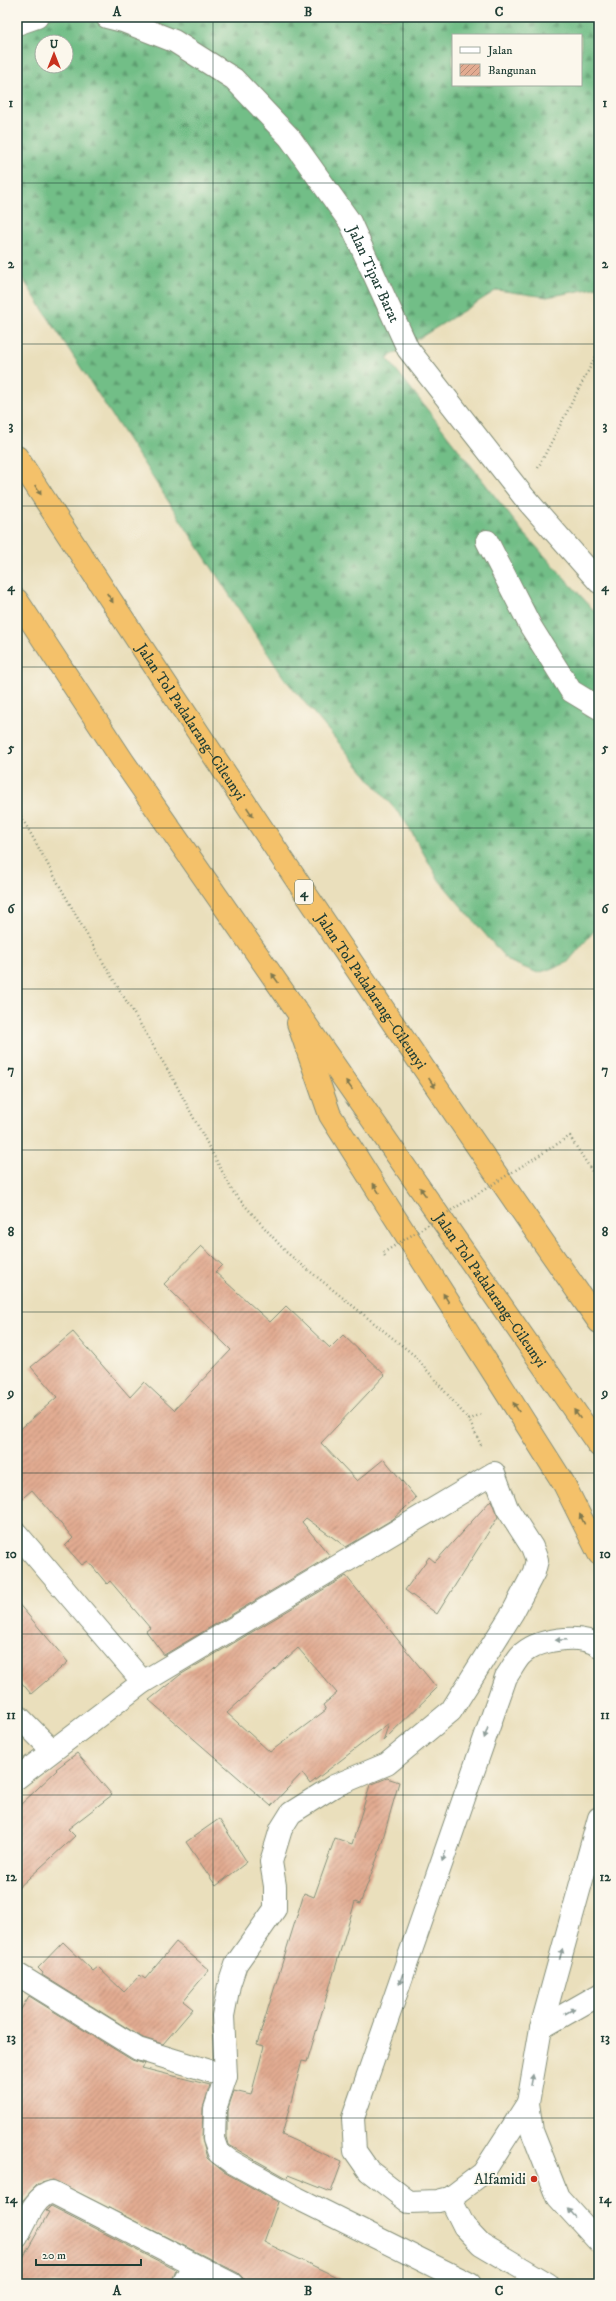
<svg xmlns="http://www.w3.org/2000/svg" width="616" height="2301" font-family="'IM FELL DW Pica',serif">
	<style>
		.forest { fill: url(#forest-firs); stroke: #487e5e; fill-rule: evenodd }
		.building { fill: url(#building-hatch); fill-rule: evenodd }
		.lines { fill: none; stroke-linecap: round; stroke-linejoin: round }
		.minor-casing { stroke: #848e78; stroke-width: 24 }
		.highway-casing { stroke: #848e78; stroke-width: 24 }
		.path { stroke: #848e78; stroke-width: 2.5; stroke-dasharray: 1 3; stroke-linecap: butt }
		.minor { stroke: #fff; stroke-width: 22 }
		.highway { stroke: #f4c16b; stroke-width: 22 }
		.path-bridge { stroke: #848e78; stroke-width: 2.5; stroke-dasharray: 1 3; stroke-linecap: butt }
		.oneway { fill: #7f784d }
		.oneway2 { fill: #8f9e9a }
		.grid { fill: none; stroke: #1f3d34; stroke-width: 1; stroke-opacity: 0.55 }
		.poi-dot { fill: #c8321e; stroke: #fbf7ec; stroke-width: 1.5 }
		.labels { text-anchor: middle; stroke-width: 3.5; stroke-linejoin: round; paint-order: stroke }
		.shield { fill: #fbf7ec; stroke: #61756b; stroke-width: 1 }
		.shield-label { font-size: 14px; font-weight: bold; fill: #1f3d34 }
		.street-label { font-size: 15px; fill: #1f3d34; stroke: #fbf7ec }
		.poi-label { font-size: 15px; fill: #1f3d34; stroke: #fbf7ec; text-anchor: end }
		.neatline { fill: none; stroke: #1f3d34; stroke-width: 1.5 }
		.grid-label { font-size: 13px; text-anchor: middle; font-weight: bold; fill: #1f3d34 }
	</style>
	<defs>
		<pattern id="forest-firs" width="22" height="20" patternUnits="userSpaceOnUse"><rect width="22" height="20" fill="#72be87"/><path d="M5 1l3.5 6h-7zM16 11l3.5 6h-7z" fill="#5d9c6f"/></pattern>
		<pattern id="building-hatch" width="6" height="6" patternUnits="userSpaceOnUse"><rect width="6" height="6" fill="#e2ab91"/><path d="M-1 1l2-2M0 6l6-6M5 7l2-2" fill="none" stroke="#b78c77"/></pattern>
	</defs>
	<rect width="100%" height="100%" fill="#fbf7ec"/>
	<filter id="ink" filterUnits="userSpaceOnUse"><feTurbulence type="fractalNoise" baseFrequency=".025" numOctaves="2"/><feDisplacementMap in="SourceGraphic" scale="8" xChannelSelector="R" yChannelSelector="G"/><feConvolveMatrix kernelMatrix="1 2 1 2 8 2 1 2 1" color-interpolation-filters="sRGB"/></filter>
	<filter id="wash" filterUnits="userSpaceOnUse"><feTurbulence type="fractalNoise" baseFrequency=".012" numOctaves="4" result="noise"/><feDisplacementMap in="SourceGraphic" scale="16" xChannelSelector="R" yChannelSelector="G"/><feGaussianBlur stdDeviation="0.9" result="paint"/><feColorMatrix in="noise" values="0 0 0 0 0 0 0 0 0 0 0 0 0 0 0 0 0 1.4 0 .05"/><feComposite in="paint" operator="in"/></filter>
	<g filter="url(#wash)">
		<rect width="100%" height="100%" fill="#eadfbc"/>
		<path class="forest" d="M17 17H599V287L547 297 497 290 387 358 522 531 599 616V925L567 963 538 973 508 961 439 880 405 821 284 678 17 270ZM453 35H581V85H453ZM42 42H66V66H42Z"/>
		<g id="blocks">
			<g class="building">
				<path d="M201 1246 222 1265 215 1272 270 1322 286 1306 330 1348 343 1335 385 1375 321 1443 357 1481 384 1459 416 1498 393 1519 346 1547 306 1518 302 1522 330 1556 164 1655 146 1631 150 1628 110 1581 107 1584 88 1561 82 1565 65 1546 73 1538 32 1490 17 1503V1432L57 1397 31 1367 73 1332 130 1397 144 1382 174 1410 231 1350 164 1284Z"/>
				<path d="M491 1500 498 1517 437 1614 405 1590 429 1557 435 1562Z"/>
				<path d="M346 1576 437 1688 383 1741 389 1723 310 1784 302 1773 271 1806 149 1700 180 1675ZM298 1648 337 1693 323 1705 326 1710 270 1752 227 1713Z"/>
				<path d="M17 1602 68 1662 31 1694 17 1677Z"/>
				<path d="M77 1753 112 1795 68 1829 75 1836 17 1889V1808L57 1770 56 1769Z"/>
				<path d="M387 1778 399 1782 378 1856 360 1904 355 1902 307 2062 302 2061 282 2135 342 2162 331 2192 288 2175 287 2178 229 2145 227 2137V2111L234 2091 251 2095 264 2046 257 2044 304 1893 314 1897 335 1838 352 1844 370 1785Z"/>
				<path d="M219 1819 247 1862 216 1886 186 1842Z"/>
				<path d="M63 1942 93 1971 98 1967 124 1992 140 1975 145 1979 176 1942 209 1970 183 2001 193 2009 163 2044 143 2038 42 1975 43 1973 38 1968Z"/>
				<path d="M29 1996 132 2060 145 2064 142 2068 210 2085 203 2108 202 2139 207 2158 224 2172 278 2202 264 2242 351 2284H244L243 2278 238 2273 53 2180 38 2184 22 2201 17 2199V2016Z"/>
				<path d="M51 2206 176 2270 171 2284H17V2268L49 2212 46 2211Z"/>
			</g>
		</g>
	</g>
	<g filter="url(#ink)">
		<use href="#blocks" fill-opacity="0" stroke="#848e78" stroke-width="1"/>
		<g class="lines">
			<g class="minor-casing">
				<g id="minor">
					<path id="s1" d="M107 17 123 21 174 41 234 79 290 138 350 222 408 349 524 497 599 582"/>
					<path d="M17 24 37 17"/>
					<path d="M487 541 531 627 571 691 599 708"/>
					<path d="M17 1534 143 1682"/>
					<path d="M17 1715 52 1750"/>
					<path d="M17 1778 143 1682 494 1473 507 1508 532 1547 537 1560 534 1572 513 1612 451 1711 387 1764 334 1786 291 1813 281 1829 271 1862 275 1886V1909L236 1964 229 1985 223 2016 226 2076 215 2109 214 2139 219 2153 230 2161 297 2198 470 2284"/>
					<path d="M599 1818 541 2028 528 2103 532 2131 558 2197 599 2242"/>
					<path d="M17 1974 138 2049 226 2076"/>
					<path d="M541 2028 599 1995"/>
					<path d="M528 2103 483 2173 450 2198 438 2201 409 2202 369 2171 355 2151 353 2118 506 1677C511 1670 515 1662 520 1656 536 1639 579 1633 599 1646"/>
					<path d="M450 2198 464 2226 481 2244 548 2284"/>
					<path d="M17 2237C26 2222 34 2196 52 2192L232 2284"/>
					<path d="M183 2284 193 2265"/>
				</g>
			</g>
			<g class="highway-casing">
				<g id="highway">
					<path id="s2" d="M17 457C207 748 399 1037 599 1322"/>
					<path id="s3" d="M17 600 123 761 599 1446"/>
					<path d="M298 1023 330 1115 564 1484 599 1554"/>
				</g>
			</g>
			<g class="path">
				<path d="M538 468 599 350"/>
				<path d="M17 809 92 944 172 1077 233 1192 286 1252 415 1356 469 1420 482 1447"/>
				<path d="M572 1140 599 1182"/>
				<path d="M469 1420 483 1413"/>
			</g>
			<use href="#minor" class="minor"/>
			<use href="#highway" class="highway"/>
			<path class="path-bridge" d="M385 1256 383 1253 570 1136 572 1140"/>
		</g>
		<defs><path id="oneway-solid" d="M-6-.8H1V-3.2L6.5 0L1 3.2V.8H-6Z"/></defs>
		<g class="oneway">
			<use href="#oneway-solid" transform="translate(38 490) rotate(57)"/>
			<use href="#oneway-solid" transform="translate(110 598) rotate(57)"/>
			<use href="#oneway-solid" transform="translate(250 812) rotate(56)"/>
			<use href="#oneway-solid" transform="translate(275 978) rotate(-125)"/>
			<use href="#oneway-solid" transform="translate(432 1083) rotate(56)"/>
			<use href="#oneway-solid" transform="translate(349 1085) rotate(-125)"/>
			<use href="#oneway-solid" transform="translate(376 1188) rotate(-122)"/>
			<use href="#oneway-solid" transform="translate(423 1192) rotate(-125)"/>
			<use href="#oneway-solid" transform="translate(446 1298) rotate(-122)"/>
			<use href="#oneway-solid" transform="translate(516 1407) rotate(-122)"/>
			<use href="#oneway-solid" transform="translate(577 1414) rotate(-125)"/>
			<use href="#oneway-solid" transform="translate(582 1519) rotate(-116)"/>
		</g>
		<g class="oneway2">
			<use href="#oneway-solid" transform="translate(561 1640) rotate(177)"/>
			<use href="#oneway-solid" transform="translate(486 1733) rotate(109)"/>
			<use href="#oneway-solid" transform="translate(444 1856) rotate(109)"/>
			<use href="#oneway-solid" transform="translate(561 1954) rotate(-75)"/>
			<use href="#oneway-solid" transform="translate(401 1979) rotate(109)"/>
			<use href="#oneway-solid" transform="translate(570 2011) rotate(-30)"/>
			<use href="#oneway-solid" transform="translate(532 2080) rotate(-80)"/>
			<use href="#oneway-solid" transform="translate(572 2213) rotate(-132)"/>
		</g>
	</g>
	<path class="grid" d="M213 17V2284M403 17V2284M17 183H599M17 344H599M17 506H599M17 667H599M17 828H599M17 989H599M17 1150H599M17 1312H599M17 1473H599M17 1634H599M17 1795H599M17 1957H599M17 2118H599"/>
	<circle class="poi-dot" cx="534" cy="2179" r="4"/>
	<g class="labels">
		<rect class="shield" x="295" y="880" width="18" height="24" rx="3"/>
		<g class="shield-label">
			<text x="304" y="897">4</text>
		</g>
		<g class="street-label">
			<text dy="5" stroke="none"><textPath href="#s1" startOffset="384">Jalan Tipar Barat</textPath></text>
			<text dy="5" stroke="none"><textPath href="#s2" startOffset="317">Jalan Tol Padalarang–Cileunyi</textPath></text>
			<text dy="5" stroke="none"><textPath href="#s2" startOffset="641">Jalan Tol Padalarang–Cileunyi</textPath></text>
			<text dy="5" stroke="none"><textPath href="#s3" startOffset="837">Jalan Tol Padalarang–Cileunyi</textPath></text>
		</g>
		<g class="poi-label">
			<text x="526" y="2184">Alfamidi</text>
		</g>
	</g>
	<rect width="616" height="2301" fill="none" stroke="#fbf7ec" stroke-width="44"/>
	<rect x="452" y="34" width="130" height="52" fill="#fbf7ec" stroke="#a3ada2"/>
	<rect x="460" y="47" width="20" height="6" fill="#ffffff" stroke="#a3ada2"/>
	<text x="488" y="54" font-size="12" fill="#1f3d34">Jalan</text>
	<rect x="460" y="64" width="20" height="12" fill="url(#building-hatch)" stroke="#a3ada2"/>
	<text x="488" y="74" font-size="12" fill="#1f3d34">Bangunan</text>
	<g transform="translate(54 54)"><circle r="19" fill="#fbf7ec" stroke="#a3ada2"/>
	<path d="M0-3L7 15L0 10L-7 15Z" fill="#c8321e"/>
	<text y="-6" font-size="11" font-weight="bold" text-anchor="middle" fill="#1f3d34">U</text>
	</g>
	<path d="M36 2259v6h105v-6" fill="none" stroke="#1f3d34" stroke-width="2"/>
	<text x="42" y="2259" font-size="12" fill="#1f3d34" stroke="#fbf7ec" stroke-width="3" paint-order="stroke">20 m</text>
	<rect x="22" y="22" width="572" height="2257" class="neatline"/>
	<g class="grid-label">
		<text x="117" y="16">A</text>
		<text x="308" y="16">B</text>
		<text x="499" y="16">C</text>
		<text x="11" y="107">1</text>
		<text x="605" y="107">1</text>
		<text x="11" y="268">2</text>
		<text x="605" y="268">2</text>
		<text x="11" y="430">3</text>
		<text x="605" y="430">3</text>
		<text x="11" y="591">4</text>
		<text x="605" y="591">4</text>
		<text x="11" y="752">5</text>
		<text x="605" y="752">5</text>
		<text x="11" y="913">6</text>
		<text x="605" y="913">6</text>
		<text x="11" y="1074">7</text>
		<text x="605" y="1074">7</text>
		<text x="11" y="1236">8</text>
		<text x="605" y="1236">8</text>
		<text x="11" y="1397">9</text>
		<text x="605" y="1397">9</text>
		<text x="11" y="1558">10</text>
		<text x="605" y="1558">10</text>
		<text x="11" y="1719">11</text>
		<text x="605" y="1719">11</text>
		<text x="11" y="1881">12</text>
		<text x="605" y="1881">12</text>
		<text x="11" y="2042">13</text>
		<text x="605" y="2042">13</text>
		<text x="11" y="2203">14</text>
		<text x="605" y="2203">14</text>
		<text x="117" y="2295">A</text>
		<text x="308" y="2295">B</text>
		<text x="499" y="2295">C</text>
	</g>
</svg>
